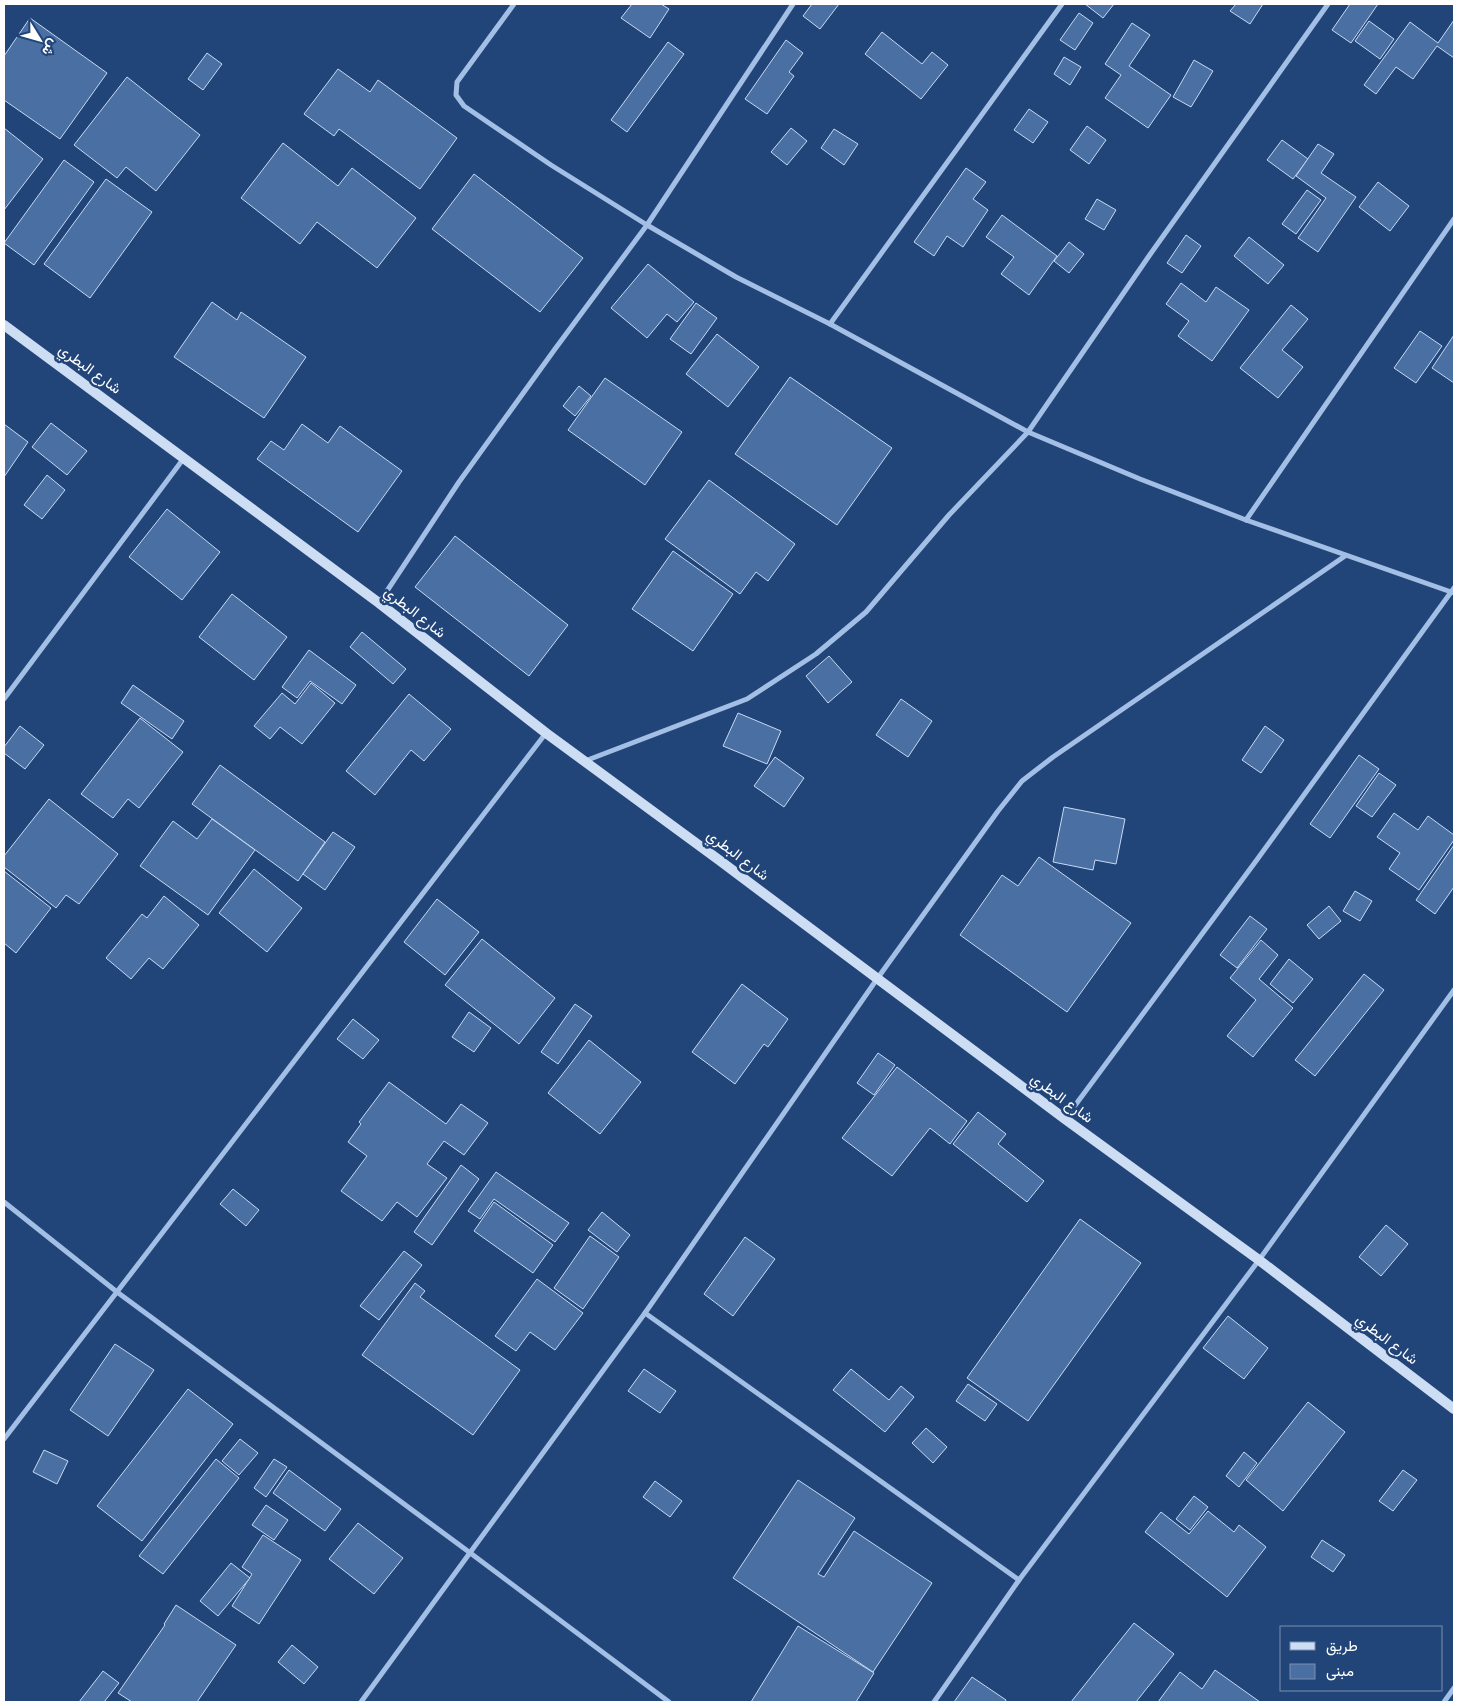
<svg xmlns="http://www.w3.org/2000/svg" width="1458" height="1706" font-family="Karla,Vazirmatn,sans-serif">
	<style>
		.building { fill: #4a70a3; stroke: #c6d9f4 }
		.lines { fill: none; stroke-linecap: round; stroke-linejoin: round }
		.street { stroke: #a3bfe5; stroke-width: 5 }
		.secondary { stroke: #cdddf4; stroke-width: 10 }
		.labels { text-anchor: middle; stroke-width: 5; stroke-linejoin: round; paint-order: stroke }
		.street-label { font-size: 15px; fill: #fff; stroke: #224579 }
	</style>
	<rect width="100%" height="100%" fill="#224579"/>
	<g class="building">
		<path d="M632 4H661L669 9 650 38 621 18Z"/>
		<path d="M812 4H839L820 29 803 16Z"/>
		<path d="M1085 4H1114L1103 18Z"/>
		<path d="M1236 4H1263L1250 24 1230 11Z"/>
		<path d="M1350 4H1378L1351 43 1332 30Z"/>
		<path d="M1079 13 1093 23 1075 50 1060 40Z"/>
		<path d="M30 18 107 73 60 139 4 100V56Z"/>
		<path d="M1454 20V58L1437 46 1413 79 1396 67 1376 94 1364 85 1410 22 1438 43Z"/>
		<path d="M1369 21 1394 39 1380 59 1355 41Z"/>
		<path d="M1132 23 1150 35 1129 66 1171 95 1148 128 1105 98 1121 75 1105 64Z"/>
		<path d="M882 32 922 64 932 52 948 65 921 99 865 54Z"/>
		<path d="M786 40 803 53 789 72 794 76 767 114 745 99Z"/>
		<path d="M668 42 684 54 627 132 611 120Z"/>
		<path d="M207 53 222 64 203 90 188 79Z"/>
		<path d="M1064 57 1081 67 1070 85 1054 74Z"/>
		<path d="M1194 60 1213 71 1191 107 1173 97Z"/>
		<path d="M338 69 370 92 378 80 457 138 420 189 339 129 334 136 304 114Z"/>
		<path d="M127 77 200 135 156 191 126 167 117 178 74 145Z"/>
		<path d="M1029 109 1048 122 1033 143 1014 130Z"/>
		<path d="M1087 126 1106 140 1089 164 1070 150Z"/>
		<path d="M4 128 43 159 4 210Z"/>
		<path d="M791 128 807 141 787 165 771 152Z"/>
		<path d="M834 129 858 144 844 165 821 148Z"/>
		<path d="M1282 140 1308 159 1293 179 1267 160Z"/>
		<path d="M283 143 338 186 352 168 416 218 377 268 317 222 300 244 241 198Z"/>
		<path d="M1318 144 1334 154 1321 173 1356 197 1318 252 1298 238 1326 198 1296 176Z"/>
		<path d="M64 160 94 182 34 265 4 243Z"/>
		<path d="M966 168 986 182 973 199 988 210 963 247 947 236 934 256 914 242Z"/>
		<path d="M474 174 583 258 540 312 432 229Z"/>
		<path d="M106 179 152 212 90 298 44 264Z"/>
		<path d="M1378 182 1409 206 1390 231 1359 207Z"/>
		<path d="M1307 190 1321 200 1296 234 1282 224Z"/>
		<path d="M1097 199 1116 210 1104 230 1085 219Z"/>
		<path d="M1002 215 1057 256 1029 295 1001 274 1014 257 986 237Z"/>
		<path d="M1186 235 1201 246 1182 273 1167 263Z"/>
		<path d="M1249 237 1284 265 1268 284 1234 256Z"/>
		<path d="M1069 242 1084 254 1069 273 1054 261Z"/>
		<path d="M648 264 694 302 677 322 667 314 647 338 611 308Z"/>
		<path d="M1181 283 1206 302 1216 287 1249 310 1212 361 1178 336 1189 321 1166 304Z"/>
		<path d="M212 302 237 320 241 312 306 357 264 418 174 357Z"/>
		<path d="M696 303 717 318 691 354 670 339Z"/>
		<path d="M1291 305 1308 319 1282 350 1303 367 1278 398 1240 368Z"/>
		<path d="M1420 331 1442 346 1416 383 1394 368Z"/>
		<path d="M717 334 759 367 728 407 686 374Z"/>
		<path d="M1454 335V383L1432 368Z"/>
		<path d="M790 377 892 448 837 525 735 454Z"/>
		<path d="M605 378 682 432 645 485 568 430Z"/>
		<path d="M579 386 591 396 575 416 563 406Z"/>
		<path d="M51 423 87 451 67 475 32 447Z"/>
		<path d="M4 424 28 442 4 477Z"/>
		<path d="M302 424 328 443 340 426 402 471 358 532 257 459 271 441 284 450Z"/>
		<path d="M47 475 65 490 42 519 24 505Z"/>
		<path d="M709 480 795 544 768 581 756 572 740 594 665 539Z"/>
		<path d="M167 509 220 552 182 600 129 557Z"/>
		<path d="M455 536 568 625 529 676 415 587Z"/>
		<path d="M673 551 733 594 693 651 632 609Z"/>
		<path d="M232 594 287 637 254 680 199 637Z"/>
		<path d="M362 632 406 669 393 684 350 647Z"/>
		<path d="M309 650 356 685 342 704 310 681 297 698 282 687Z"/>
		<path d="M829 656 852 682 828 703 806 676Z"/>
		<path d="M311 683 335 703 302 744 280 727 270 739 254 726 282 693 295 704Z"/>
		<path d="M133 685 184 721 172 739 121 703Z"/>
		<path d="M409 694 451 729 424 761 411 750 375 795 346 771Z"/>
		<path d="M901 699 932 721 908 757 876 735Z"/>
		<path d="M738 713 781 731 767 764 723 746Z"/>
		<path d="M140 718 183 752 139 808 128 799 113 818 81 794Z"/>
		<path d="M20 726 44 745 25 769 4 753V747Z"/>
		<path d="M1265 726 1284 740 1261 773 1242 760Z"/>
		<path d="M1359 755 1379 769 1330 838 1310 824Z"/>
		<path d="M775 757 804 778 784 807 754 786Z"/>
		<path d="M220 765 325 842 298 881 192 804Z"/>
		<path d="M1379 773 1396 785 1372 817 1356 806Z"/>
		<path d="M49 799 118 854 79 904 66 895 56 908 4 867V856Z"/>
		<path d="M1064 807 1125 819 1116 864 1095 860 1093 870 1053 862Z"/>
		<path d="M1394 813 1418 830 1428 816 1454 835V840L1419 890 1389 869 1400 853 1377 837Z"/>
		<path d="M212 819 255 850 208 915 140 866 173 821 197 839Z"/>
		<path d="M333 832 355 847 325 890 303 874Z"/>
		<path d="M1454 845V887L1435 914 1416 900Z"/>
		<path d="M1039 857 1131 923 1067 1012 960 935 1002 875 1018 886Z"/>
		<path d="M254 869 302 908 267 952 219 913Z"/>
		<path d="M4 871 51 908 16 953 4 943Z"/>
		<path d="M1355 891 1372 901 1360 921 1343 911Z"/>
		<path d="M164 896 199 925 163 969 149 958 131 979 106 958 142 914 147 918Z"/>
		<path d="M437 899 479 932 445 975 404 942Z"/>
		<path d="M1329 906 1341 921 1319 939 1307 925Z"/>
		<path d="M1250 916 1267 929 1237 968 1220 955Z"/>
		<path d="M482 939 555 998 519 1044 445 985Z"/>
		<path d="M1261 940 1278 955 1259 979 1293 1008 1253 1057 1227 1036 1256 1000 1230 978Z"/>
		<path d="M1289 959 1313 979 1293 1003 1270 984Z"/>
		<path d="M1364 974 1384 990 1315 1076 1295 1060Z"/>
		<path d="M742 984 788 1019 768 1047 764 1044 735 1084 692 1052Z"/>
		<path d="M575 1004 592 1016 558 1064 541 1052Z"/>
		<path d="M469 1012 491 1028 474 1052 452 1037Z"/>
		<path d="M353 1019 379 1040 363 1059 337 1039Z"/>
		<path d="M589 1040 641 1082 600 1134 548 1093Z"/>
		<path d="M878 1053 895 1065 874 1095 857 1083Z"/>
		<path d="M897 1067 967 1121 950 1144 930 1128 892 1176 842 1138Z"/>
		<path d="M389 1082 446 1124 461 1104 488 1123 464 1155 444 1141 427 1164 447 1178 417 1217 397 1202 382 1221 341 1191 367 1156 348 1142 361 1124 359 1122Z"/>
		<path d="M978 1112 1006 1134 998 1144 1044 1181 1027 1202 953 1144Z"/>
		<path d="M461 1165 479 1179 432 1245 414 1232Z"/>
		<path d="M496 1172 569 1223 555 1242 494 1199 480 1219 468 1211Z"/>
		<path d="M233 1189 259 1210 246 1226 220 1204Z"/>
		<path d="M494 1202 553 1245 533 1273 474 1231Z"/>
		<path d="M602 1212 630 1235 617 1252 588 1230Z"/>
		<path d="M1080 1219 1141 1263 1028 1421 967 1378Z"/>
		<path d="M1386 1225 1408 1244 1381 1276 1359 1257Z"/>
		<path d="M590 1236 619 1257 583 1309 554 1288Z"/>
		<path d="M745 1237 775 1259 733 1316 704 1294Z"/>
		<path d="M404 1251 422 1265 379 1320 360 1306Z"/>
		<path d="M537 1279 583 1313 555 1350 530 1332 516 1351 495 1336Z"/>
		<path d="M415 1283 425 1291 420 1297 520 1370 473 1435 362 1355Z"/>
		<path d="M1228 1316 1268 1348 1244 1379 1203 1348Z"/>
		<path d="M115 1344 154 1370 108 1436 70 1410Z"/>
		<path d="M644 1369 676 1391 660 1413 628 1391Z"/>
		<path d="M851 1369 889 1400 901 1386 914 1397 885 1432 833 1390Z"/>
		<path d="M968 1384 997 1404 985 1421 956 1401Z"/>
		<path d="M188 1389 233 1424 142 1541 97 1506Z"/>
		<path d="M1308 1402 1345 1432 1283 1511 1246 1480Z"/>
		<path d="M926 1428 947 1447 933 1463 912 1443Z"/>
		<path d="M240 1439 258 1453 239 1475 222 1461Z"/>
		<path d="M44 1450 68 1461 57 1484 33 1472Z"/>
		<path d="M1244 1452 1257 1463 1239 1487 1226 1476Z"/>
		<path d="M216 1459 239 1478 163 1574 139 1556Z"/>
		<path d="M274 1459 287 1467 266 1497 254 1488Z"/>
		<path d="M289 1470 341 1509 325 1531 273 1493Z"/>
		<path d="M1403 1470 1417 1480 1393 1511 1379 1501Z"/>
		<path d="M798 1480 855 1518 818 1574 824 1577 854 1531 932 1583 873 1672 733 1578Z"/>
		<path d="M655 1481 682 1501 670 1517 643 1497Z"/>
		<path d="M1194 1496 1208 1507 1190 1530 1176 1519Z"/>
		<path d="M266 1505 288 1520 274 1540 252 1525Z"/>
		<path d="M1208 1511 1234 1532 1239 1525 1266 1547 1227 1597 1145 1532 1161 1512 1189 1534Z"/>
		<path d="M358 1523 403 1558 374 1594 329 1559Z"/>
		<path d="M263 1535 301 1560 259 1624 232 1606 252 1574 242 1567Z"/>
		<path d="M1322 1540 1345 1555 1333 1572 1311 1557Z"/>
		<path d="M231 1563 250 1578 218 1616 200 1601Z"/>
		<path d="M176 1605 236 1645 197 1702H132L118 1693 165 1625 164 1624Z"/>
		<path d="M1134 1623 1174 1654 1136 1702H1071Z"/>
		<path d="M798 1626 874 1673 856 1702H751Z"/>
		<path d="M292 1645 318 1667 304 1684 278 1662Z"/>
		<path d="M1215 1670 1260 1702H1158L1180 1672 1202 1689Z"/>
		<path d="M103 1671 119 1683 104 1702H79Z"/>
		<path d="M972 1677 1006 1700 1005 1702H954Z"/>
	</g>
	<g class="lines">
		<g class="street">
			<path d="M514 4 457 82 456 95 464 106 551 165 647 225 736 277 830 324 1028 432 1140 479 1246 520 1454 593"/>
			<path d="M830 324 1062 4"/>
			<path d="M1246 520 1454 219"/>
			<path d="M379 603 459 482 555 349 647 225 793 4"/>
			<path d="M4 699 184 458"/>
			<path d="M585 761 747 699 816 654 866 612 949 515 1028 432 1149 256 1328 4"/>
			<path d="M1065 1119 1256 861 1454 588"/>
			<path d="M4 1202 117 1292 469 1552 669 1702"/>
			<path d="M645 1313 1019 1580"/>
			<path d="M4 1439 546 733"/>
			<path d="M361 1702 645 1313 877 979 998 811 1022 781 1053 757 1345 556"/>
			<path d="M934 1702 1019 1580 1259 1260 1454 990"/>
			<path d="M1444 1702 1454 1688"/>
		</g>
		<path class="secondary" d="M4 325 379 603 546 733 719 860 1065 1119 1259 1260 1454 1409"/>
	</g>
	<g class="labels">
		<g class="street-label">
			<text transform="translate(90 369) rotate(36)" y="5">شارع البطري</text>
			<text transform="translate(415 612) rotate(38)" y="5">شارع البطري</text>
			<text transform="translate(738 855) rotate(37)" y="5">شارع البطري</text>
			<text transform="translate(1062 1098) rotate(36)" y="5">شارع البطري</text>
			<text transform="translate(1387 1339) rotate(37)" y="5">شارع البطري</text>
		</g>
	</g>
	<rect width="1458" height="1706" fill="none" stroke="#ffffff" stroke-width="10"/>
	<rect x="1280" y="1626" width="162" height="65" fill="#224579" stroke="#7a8faf"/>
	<rect x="1290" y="1642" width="25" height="8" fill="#cdddf4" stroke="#7a8faf"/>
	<text x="1326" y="1651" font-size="15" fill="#ffffff">طريق</text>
	<rect x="1290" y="1664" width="25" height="15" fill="#4a70a3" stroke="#7a8faf"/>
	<text x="1326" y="1676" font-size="15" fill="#ffffff">مبنى</text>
	<g transform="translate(40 40) rotate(127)" stroke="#224579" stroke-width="4" paint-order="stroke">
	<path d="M0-4L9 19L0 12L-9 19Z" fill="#ffffff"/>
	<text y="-8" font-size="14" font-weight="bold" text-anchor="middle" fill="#ffffff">ش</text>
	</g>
</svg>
